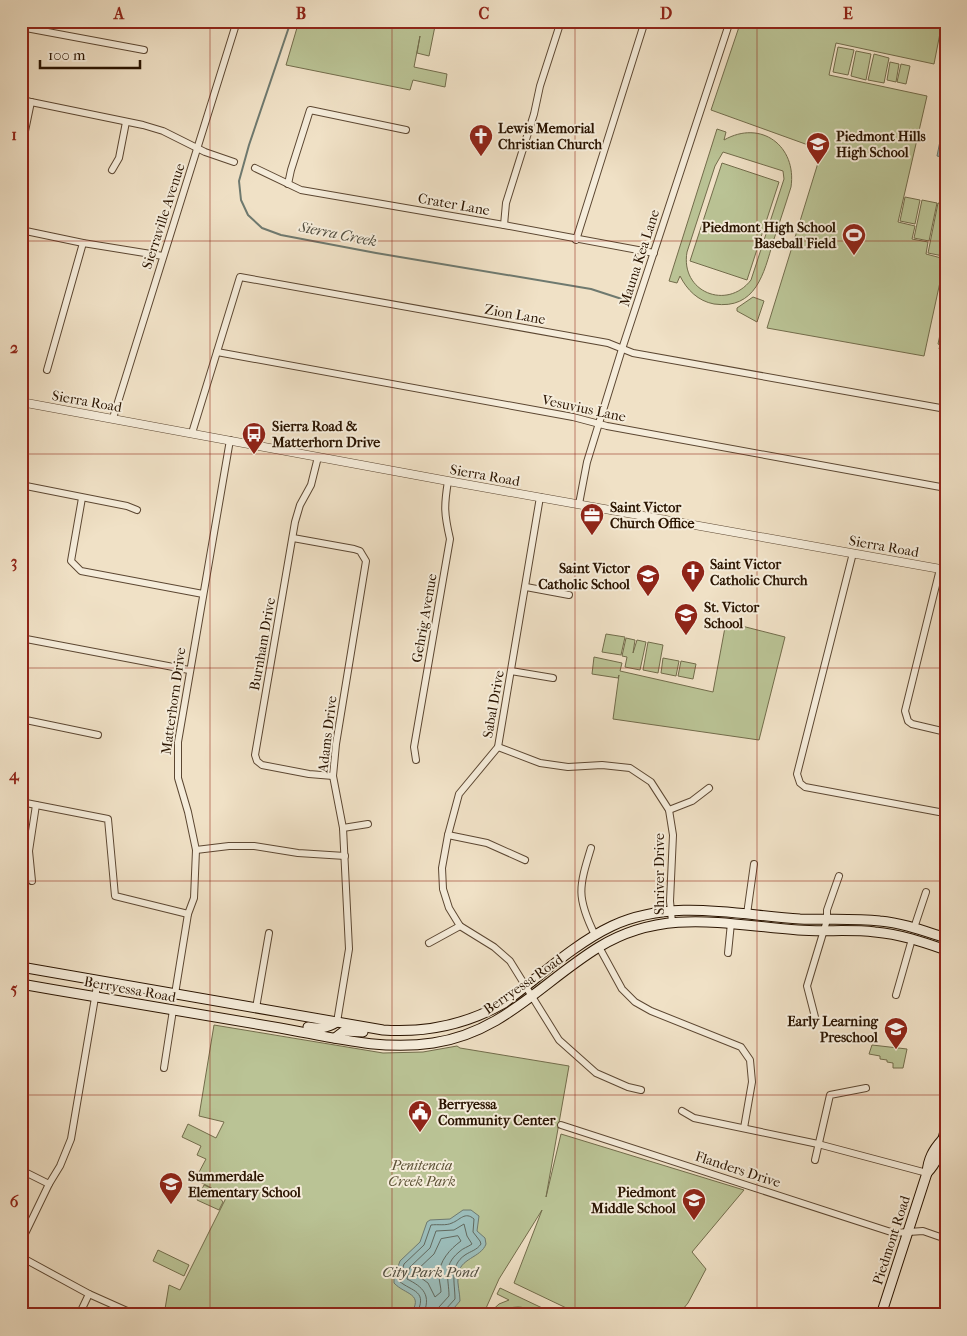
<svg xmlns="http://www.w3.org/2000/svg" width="967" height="1336" font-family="'IM FELL French Canon',serif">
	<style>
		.green { fill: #bac395; stroke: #726c4b; fill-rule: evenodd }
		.water { fill: #9bbcb9; stroke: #6e796f }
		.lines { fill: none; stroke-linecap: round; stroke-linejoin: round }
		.shore { stroke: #62685d; stroke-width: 1 }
		.stream { stroke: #6e796f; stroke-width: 2 }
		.minor-casing { stroke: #5c4732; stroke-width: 8 }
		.tertiary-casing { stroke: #5c4732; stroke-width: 9 }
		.secondary-casing { stroke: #2a1401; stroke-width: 11 }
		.minor { stroke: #f5ecda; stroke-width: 6 }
		.tertiary { stroke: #f5ecda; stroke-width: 8 }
		.secondary { stroke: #f5ecda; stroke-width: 9 }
		.grid { fill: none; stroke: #8f2418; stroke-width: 1; stroke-opacity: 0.55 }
		.labels { text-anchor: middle; stroke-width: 4; stroke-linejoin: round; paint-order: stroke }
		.poi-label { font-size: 14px; font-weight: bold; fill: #2a1401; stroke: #f5ecda; text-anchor: start }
		.street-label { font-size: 14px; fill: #2a1401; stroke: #f5ecda }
		.park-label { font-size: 14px; font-style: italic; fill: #5c5135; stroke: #f5ecda }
		.water-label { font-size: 15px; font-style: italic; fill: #524f41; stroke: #f5ecda }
		.neatline { fill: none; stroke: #8f2418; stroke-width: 2 }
		.grid-label { font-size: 16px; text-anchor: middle; font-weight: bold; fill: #8f2418 }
	</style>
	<rect width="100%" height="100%" fill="#f0e1c6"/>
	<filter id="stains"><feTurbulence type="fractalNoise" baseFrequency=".004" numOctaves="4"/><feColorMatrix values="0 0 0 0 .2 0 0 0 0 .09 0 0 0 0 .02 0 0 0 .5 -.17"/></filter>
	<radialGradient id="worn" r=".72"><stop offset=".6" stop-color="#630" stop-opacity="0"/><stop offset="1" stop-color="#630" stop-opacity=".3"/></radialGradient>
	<g class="green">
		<path d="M299 21H436L429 56 417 53 420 36 414 67 447 74 445 87 413 80 410 90 286 65Z"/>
		<path d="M741 21H908L941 28 934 64 836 43 829 75 927 96 898 222 915 226 912 239 928 242 926 254 945 259 924 356 767 328 822 150 711 110Z"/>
		<path d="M838 47 854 50 848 75 833 72Z"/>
		<path d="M856 51 871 54 866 80 851 76Z"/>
		<path d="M874 54 889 58 884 83 868 80Z"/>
		<path d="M890 62 899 64 896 82 887 80Z"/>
		<path d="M901 64 910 66 906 84 897 82Z"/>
		<path d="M717 129 726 132 724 140C761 119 797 146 791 187 785 206 779 224 773 242 764 273 756 310 714 304 698 301 687 290 680 276L677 283 669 281ZM723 152 783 171 784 179 751 280C727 311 680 292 687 252L715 166Z"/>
		<path d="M722 163 779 182 747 280 690 261Z"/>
		<path d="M905 197 920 200 915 224 900 221Z"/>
		<path d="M922 200 937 203 929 241 914 238Z"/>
		<path d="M938 203 946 205V242L943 256 928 253Z"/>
		<path d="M753 297 764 301 757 322 737 311V308Z"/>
		<path d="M946 306V350L939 349 940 345 938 344Z"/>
		<path d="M726 622 785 637 759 740 613 719 619 675 618 678 592 674 594 657 622 663 620 671 713 692Z"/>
		<path d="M606 634 625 637 621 655 602 652Z"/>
		<path d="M626 638 635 640 633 653 637 640 646 642 640 670 625 667 627 657 622 656Z"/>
		<path d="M648 642 663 645 658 673 643 670Z"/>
		<path d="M663 658 679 661 676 676 661 673Z"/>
		<path d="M681 661 696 664 693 679 678 676Z"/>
		<path d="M214 1025 383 1053 423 1052 457 1046 460 1048 569 1066 546 1197 561 1134 744 1190 692 1252 706 1269 688 1303 678 1315H581L514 1283 542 1210 499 1279 483 1315H164L169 1285 180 1290 227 1196 200 1182 197 1176 206 1159 197 1155 201 1146 182 1137 188 1124 216 1138 224 1122 199 1116Z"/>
		<path d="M872 1045 907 1049 903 1068H893V1063L887 1062V1060L880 1059V1056L869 1054Z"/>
		<path d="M204 1185 213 1189 223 1202 219 1210 197 1200Z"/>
		<path d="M158 1250 189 1265 184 1276 153 1261Z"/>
		<path d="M500 1288 557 1315C552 1315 546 1316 541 1315 532 1313 527 1307 518 1307 506 1307 498 1315 487 1315L499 1304 509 1300 497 1294Z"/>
	</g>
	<g class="water">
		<path d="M942 131H946V142L944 141 943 144 946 145V158L937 156Z"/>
		<path d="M463 1210H471L479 1216 477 1231 485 1238 486 1244C481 1258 459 1258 458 1276 457 1284 460 1293 460 1301L448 1315H410C425 1293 405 1295 394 1283V1278L400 1261 420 1242 427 1222 430 1220 450 1219Z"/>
	</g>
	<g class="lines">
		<g class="shore">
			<path d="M458 1236 461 1241C450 1249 439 1261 439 1276 439 1281 441 1287 441 1292L435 1297 428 1283 417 1275 416 1271 434 1254 441 1239Z"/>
			<path d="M416 1315C429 1290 412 1292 399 1281L404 1264 424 1245 431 1225C438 1224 446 1226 452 1223 460 1220 465 1211 474 1219L473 1232 480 1241 481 1244C477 1250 471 1251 465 1255 449 1266 455 1283 455 1299L445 1310 444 1315"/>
			<path d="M423 1315C432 1295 423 1287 407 1279L410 1267 430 1248 436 1231 454 1230 464 1224 467 1236 472 1244C468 1247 463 1248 459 1252 442 1266 449 1279 449 1296L439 1307 438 1315"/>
		</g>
		<path class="stream" d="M291 21 249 145 239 181 241 200 248 215 262 228 281 235 376 253 591 289 628 301"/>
		<g class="minor-casing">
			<g id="minor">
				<path d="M26 28 144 50"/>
				<path d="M21 50 27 21"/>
				<path d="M21 99 31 102 143 125 163 131 205 152 234 162"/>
				<path d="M25 151 24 136 31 102"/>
				<path d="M255 168 301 190 504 225 654 253"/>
				<path d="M112 170 119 158 126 122"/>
				<path d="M288 184 291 170 310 110 406 130"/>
				<path d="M504 225 506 203 534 114 540 86 561 21"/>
				<path d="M21 230 83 243 163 256"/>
				<path d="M576 240 645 21"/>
				<path d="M217 352 573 417 607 426 946 488"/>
				<path d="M47 370 83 243"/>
				<path d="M113 418 237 21"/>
				<path d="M192 433 240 277 608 343 633 353 946 409"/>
				<path d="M318 457 311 485 300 505 295 522 255 755 257 761 262 765 309 774 333 776"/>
				<path d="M21 485 127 506 137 510"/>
				<path d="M540 497 498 747 459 794 448 835 442 868 443 889 449 908 460 926 494 947 510 961 559 1040 596 1073 628 1087 641 1090"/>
				<path d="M82 498 71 561 81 571 203 594"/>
				<path d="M579 504 587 462 622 349 730 21"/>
				<path d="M293 538 354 549 360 551 366 561 336 744 333 776 343 828 349 949 337 1022"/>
				<path d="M853 553 797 774 800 783 805 787 939 812H946"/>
				<path d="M940 569 905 711 908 721 912 724 946 732"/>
				<path d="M526 587 569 595"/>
				<path d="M21 638 189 670"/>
				<path d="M511 671 553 678"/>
				<path d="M21 719 98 735"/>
				<path d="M498 747 540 763 568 767 602 765 630 768 651 782 669 810 673 835 670 901 672 922"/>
				<path d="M416 760 414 747 450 539C444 513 444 506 448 481"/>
				<path d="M21 802 108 819 115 896 188 914"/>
				<path d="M669 810 692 801 709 788"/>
				<path d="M343 828 368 824"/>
				<path d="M448 835 487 843 525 860"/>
				<path d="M591 848C579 887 576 897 595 935"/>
				<path d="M196 850 229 846H254L298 853 345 856"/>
				<path d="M32 881 29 851 36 805"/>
				<path d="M747 914 754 864"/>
				<path d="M914 928 926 892"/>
				<path d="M429 943 460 926"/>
				<path d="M599 947 622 989 635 1002 651 1011 741 1047 750 1060 752 1082 744 1128"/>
				<path d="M728 953 731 923"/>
				<path d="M175 994 188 914 194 898 196 850 188 812 178 778V742L230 440"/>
				<path d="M896 995 912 939"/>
				<path d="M256 1008 269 933"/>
				<path d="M815 1017 807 986 827 920V910L839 876"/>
				<path d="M164 1068 173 1010"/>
				<path d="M682 1111 694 1118 818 1144 927 1173"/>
				<path d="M561 1125 894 1233 923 1231 946 1239"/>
				<path d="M815 1160 830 1095 866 1088"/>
				<path d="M21 1170 49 1184"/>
				<path d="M21 1242 49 1184 60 1166 71 1139 98 980"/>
				<path d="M21 1257 89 1294 136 1315"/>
				<path d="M79 1315 89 1294"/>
			</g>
		</g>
		<g class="tertiary-casing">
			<path id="tertiary" d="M21 402 448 481 946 570"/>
		</g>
		<g class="secondary-casing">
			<g id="secondary">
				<path d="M21 967 383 1030C427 1033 466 1025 504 1003 538 978 574 944 612 926 673 898 736 915 800 919 826 920 853 918 880 921 903 923 924 931 946 938"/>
				<path d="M21 984C107 999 193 1013 280 1028 331 1037 381 1051 433 1043 503 1033 543 981 599 947 664 907 728 925 798 930 824 932 850 929 875 932 900 934 923 942 946 950"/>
				<path d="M308 1027C320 1029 327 1028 337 1022"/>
				<path d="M335 1038 344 1031 363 1032"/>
				<path d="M927 1173C941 1158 940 1147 946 1128"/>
				<path d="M881 1315 927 1173C928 1159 933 1150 942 1140"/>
			</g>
		</g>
		<use href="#minor" class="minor"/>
		<use href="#tertiary" class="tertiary"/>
		<use href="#secondary" class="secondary"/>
	</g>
	<path class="grid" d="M210 21V1315M392 21V1315M575 21V1315M757 21V1315M21 241H946M21 454H946M21 668H946M21 881H946M21 1095H946"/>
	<defs>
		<g id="church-pin" transform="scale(1.25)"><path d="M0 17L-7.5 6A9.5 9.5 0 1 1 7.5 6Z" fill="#8f2418" stroke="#f5ecda"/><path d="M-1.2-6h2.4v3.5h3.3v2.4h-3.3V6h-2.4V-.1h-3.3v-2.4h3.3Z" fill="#fff"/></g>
		<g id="school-pin" transform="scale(1.25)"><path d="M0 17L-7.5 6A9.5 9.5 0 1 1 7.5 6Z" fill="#8f2418" stroke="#f5ecda"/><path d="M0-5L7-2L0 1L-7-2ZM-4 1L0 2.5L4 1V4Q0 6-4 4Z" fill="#fff"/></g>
		<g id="stadium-pin" transform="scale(1.25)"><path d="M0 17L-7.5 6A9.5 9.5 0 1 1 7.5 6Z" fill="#8f2418" stroke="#f5ecda"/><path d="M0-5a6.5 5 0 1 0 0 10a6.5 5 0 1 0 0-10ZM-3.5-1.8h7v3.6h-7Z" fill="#fff"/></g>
		<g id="bus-pin" transform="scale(1.25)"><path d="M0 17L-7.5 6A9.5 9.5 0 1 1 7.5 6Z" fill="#8f2418" stroke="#f5ecda"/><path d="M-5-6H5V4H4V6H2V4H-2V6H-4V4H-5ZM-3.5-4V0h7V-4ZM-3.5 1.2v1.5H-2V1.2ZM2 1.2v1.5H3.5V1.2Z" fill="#fff"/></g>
		<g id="office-pin" transform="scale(1.25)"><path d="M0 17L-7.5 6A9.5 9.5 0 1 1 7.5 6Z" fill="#8f2418" stroke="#f5ecda"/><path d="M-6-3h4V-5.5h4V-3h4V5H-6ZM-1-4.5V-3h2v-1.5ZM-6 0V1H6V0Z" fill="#fff"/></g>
		<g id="civic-pin" transform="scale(1.25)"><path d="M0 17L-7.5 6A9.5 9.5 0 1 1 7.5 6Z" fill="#8f2418" stroke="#f5ecda"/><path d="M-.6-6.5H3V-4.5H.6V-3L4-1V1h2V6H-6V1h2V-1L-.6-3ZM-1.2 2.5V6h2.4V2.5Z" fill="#fff"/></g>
	</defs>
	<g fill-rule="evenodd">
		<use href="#church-pin" x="481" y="136"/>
		<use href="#school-pin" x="818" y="144"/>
		<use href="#stadium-pin" x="854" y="235"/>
		<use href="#bus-pin" x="254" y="434"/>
		<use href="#office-pin" x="592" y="515"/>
		<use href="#church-pin" x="693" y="572"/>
		<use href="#school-pin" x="648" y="576"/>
		<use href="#school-pin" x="686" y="615"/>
		<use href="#school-pin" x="896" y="1029"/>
		<use href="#civic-pin" x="420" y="1112"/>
		<use href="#school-pin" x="171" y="1184"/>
		<use href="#school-pin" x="694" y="1200"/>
	</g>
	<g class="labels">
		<g class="poi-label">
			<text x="498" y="133">Lewis Memorial<tspan x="498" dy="16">Christian Church</tspan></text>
			<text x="836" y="141">Piedmont Hills<tspan x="836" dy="16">High School</tspan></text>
			<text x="836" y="232" text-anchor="end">Piedmont High School<tspan x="836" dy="16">Baseball Field</tspan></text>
			<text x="272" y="431">Sierra Road &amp;<tspan x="272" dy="16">Matterhorn Drive</tspan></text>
			<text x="610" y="512">Saint Victor<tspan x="610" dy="16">Church Office</tspan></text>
			<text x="710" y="569">Saint Victor<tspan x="710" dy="16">Catholic Church</tspan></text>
			<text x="630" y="573" text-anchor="end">Saint Victor<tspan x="630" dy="16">Catholic School</tspan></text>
			<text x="704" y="612">St. Victor<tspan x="704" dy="16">School</tspan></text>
			<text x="878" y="1026" text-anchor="end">Early Learning<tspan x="878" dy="16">Preschool</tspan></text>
			<text x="438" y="1109">Berryessa<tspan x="438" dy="16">Community Center</tspan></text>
			<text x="188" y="1181">Summerdale<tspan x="188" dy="16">Elementary School</tspan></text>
			<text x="676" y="1197" text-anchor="end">Piedmont<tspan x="676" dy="16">Middle School</tspan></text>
		</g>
		<g class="street-label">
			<text transform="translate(454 204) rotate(10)" y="5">Crater Lane</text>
			<text transform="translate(163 216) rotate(-72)" y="5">Sierraville Avenue</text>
			<text transform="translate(639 258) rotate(-72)" y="5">Mauna Kea Lane</text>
			<text transform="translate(515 314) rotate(10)" y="5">Zion Lane</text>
			<text transform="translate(87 401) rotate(10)" y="5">Sierra Road</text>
			<text transform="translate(584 408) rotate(12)" y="5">Vesuvius Lane</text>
			<text transform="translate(485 475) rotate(10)" y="5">Sierra Road</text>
			<text transform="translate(884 546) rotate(10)" y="5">Sierra Road</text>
			<text transform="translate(424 618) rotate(-80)" y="5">Gehrig Avenue</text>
			<text transform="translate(262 644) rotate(-80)" y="5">Burnham Drive</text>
			<text transform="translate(173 701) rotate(-82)" y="5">Matterhorn Drive</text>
			<text transform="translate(493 704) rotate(-80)" y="5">Sabal Drive</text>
			<text transform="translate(327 734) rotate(-83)" y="5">Adams Drive</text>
			<text transform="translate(659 874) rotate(-90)" y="5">Shriver Drive</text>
			<text transform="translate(523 984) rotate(-35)" y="5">Berryessa Road</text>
			<text transform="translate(130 989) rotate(10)" y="5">Berryessa Road</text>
			<text transform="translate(738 1169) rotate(18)" y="5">Flanders Drive</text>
			<text transform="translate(891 1240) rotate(-72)" y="5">Piedmont Road</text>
		</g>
		<g class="park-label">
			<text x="422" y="1170">Penitencia<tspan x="422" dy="16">Creek Park</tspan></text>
		</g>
		<g class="water-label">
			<text transform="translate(338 234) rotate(11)" y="5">Sierra Creek</text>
			<text x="430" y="1277">City Park Pond</text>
		</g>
	</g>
	<rect width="967" height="1336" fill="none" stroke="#f0e1c6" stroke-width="55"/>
	<path d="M40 60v8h100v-8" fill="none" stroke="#2a1401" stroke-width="2.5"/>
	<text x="48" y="60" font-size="15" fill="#2a1401" stroke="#f5ecda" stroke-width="4" paint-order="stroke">100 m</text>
	<rect x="28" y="28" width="912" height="1280" class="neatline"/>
	<g class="grid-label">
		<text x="119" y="19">A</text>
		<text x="301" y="19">B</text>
		<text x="484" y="19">C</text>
		<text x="666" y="19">D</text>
		<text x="848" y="19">E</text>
		<text x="14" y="140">1</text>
		<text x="14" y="353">2</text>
		<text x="14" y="567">3</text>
		<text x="14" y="780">4</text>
		<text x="14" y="994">5</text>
		<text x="14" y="1207">6</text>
	</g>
	<rect width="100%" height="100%" filter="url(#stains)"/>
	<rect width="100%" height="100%" fill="url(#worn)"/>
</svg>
